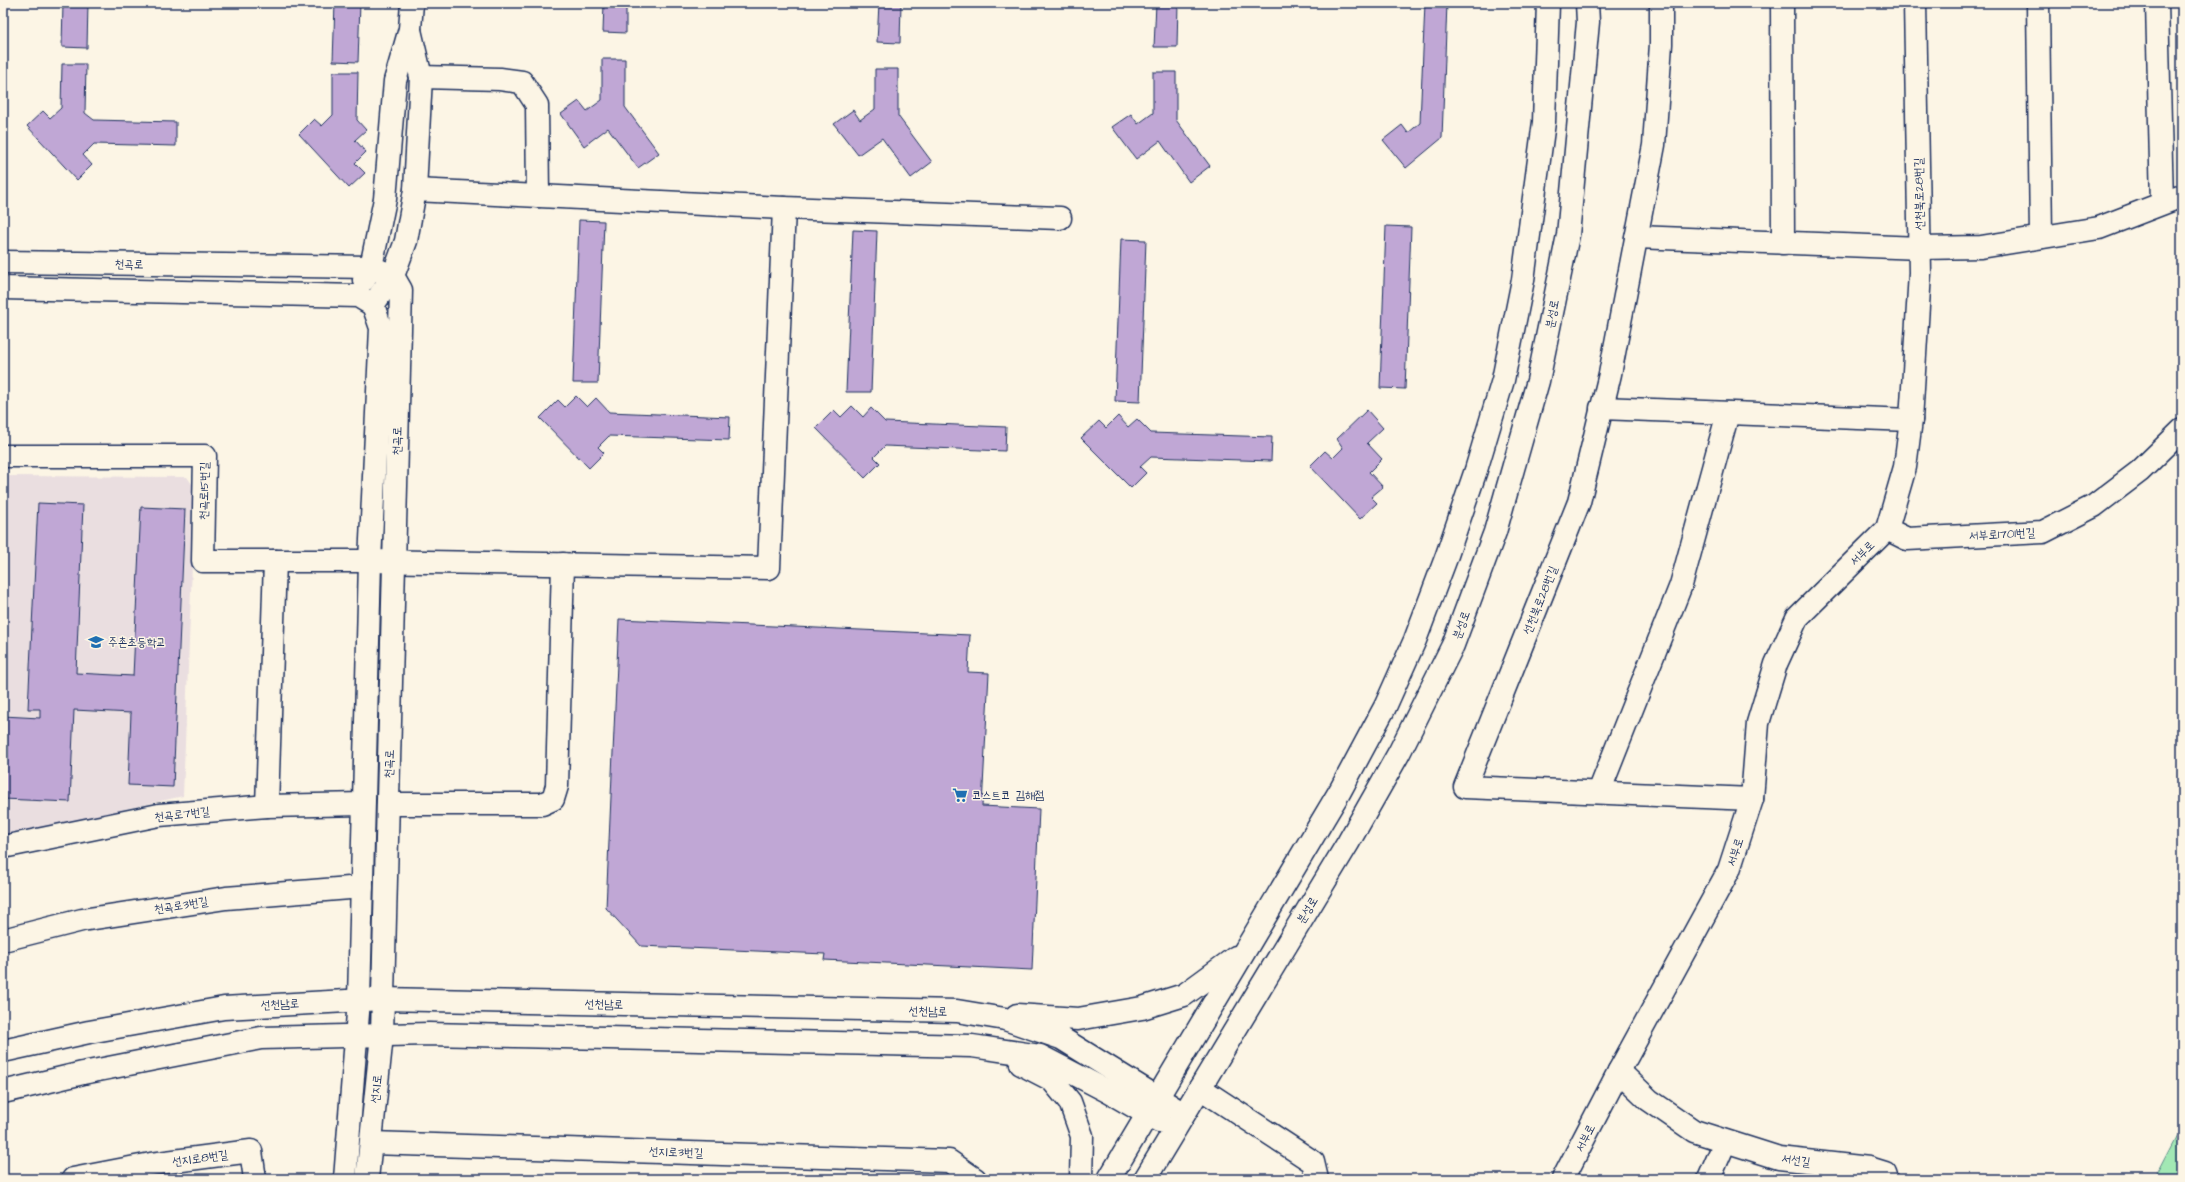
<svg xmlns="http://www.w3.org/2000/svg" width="2185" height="1182" font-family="'Architects Daughter','Poor Story',sans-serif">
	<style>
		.built { fill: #eadee0 }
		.green { fill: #a2e8b4; stroke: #5e8c89 }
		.building { fill: #c0a7d5; stroke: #1b2f5e }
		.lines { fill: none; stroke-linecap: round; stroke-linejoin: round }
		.minor-casing { stroke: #1b2f5e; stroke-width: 25 }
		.major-casing { stroke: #1b2f5e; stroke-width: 25 }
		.minor { stroke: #fcf5e5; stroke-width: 22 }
		.major { stroke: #fcf5e5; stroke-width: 22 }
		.labels { text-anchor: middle; stroke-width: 3; stroke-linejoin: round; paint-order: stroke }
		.street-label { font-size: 12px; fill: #1b2f5e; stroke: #fcf5e5 }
		.poi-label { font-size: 12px; fill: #1b2f5e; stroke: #fcf5e5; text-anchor: start }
	</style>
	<rect width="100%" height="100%" fill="#fcf5e5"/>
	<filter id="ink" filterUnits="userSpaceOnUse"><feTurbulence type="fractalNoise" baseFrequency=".025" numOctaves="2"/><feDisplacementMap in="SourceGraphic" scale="8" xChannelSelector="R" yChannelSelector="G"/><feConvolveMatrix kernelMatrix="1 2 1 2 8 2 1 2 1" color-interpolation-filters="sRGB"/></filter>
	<g filter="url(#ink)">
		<path class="built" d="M3 476 187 477 195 488 183 796 3 837Z"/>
		<path class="green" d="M2179 1131H2182V1179H2154Z"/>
		<g class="building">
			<path d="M63 3H88L87 48 62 47Z"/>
			<path d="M335 3H360L358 62 333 61Z"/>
			<path d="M604 3H626V33L603 32Z"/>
			<path d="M879 3H901L900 43 877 42Z"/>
			<path d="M1156 3H1178L1177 47H1154Z"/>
			<path d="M1425 3H1447L1442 138 1406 168 1383 140 1402 125 1408 133 1420 123Z"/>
			<path d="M602 59H625V107L659 153 638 168 608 128 584 146 561 114 579 101 587 111 602 100Z"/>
			<path d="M62 64H86L85 113 94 120 176 122V146L94 144 83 155 92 165 77 180 27 126 43 111 50 118 61 108Z"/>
			<path d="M875 69H898V116L932 162 911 178 882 138 858 155 834 124 853 110 860 120 875 109Z"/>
			<path d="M333 72H358L357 120 366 130 355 140 366 152 355 163 365 173 349 188 299 134 314 119 322 126 333 115Z"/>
			<path d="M1153 72H1176V120L1210 166 1189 182 1160 141 1136 159 1112 127 1131 114 1138 124 1153 113Z"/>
			<path d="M579 220 604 221 598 383H573Z"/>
			<path d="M1386 226 1411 227 1405 389 1380 388Z"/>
			<path d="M853 230 877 231 871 392H846Z"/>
			<path d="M1121 239 1146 240 1140 402 1115 401Z"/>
			<path d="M576 396 587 407 596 398 609 412 730 417 729 440 609 436 598 447 604 453 589 468 540 418 558 400 565 407Z"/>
			<path d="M852 406 863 417 871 408 885 422 1006 427 1005 451 885 446 874 457 880 463 865 478 816 428 834 410 841 417Z"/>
			<path d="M1367 410 1383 428 1367 443 1382 459 1369 472 1383 487 1371 497 1377 503 1360 519 1310 466 1325 451 1333 458 1343 448 1337 439Z"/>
			<path d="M1118 416 1128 427 1137 419 1151 433 1272 437 1271 461 1151 457 1140 467 1146 473 1131 488 1081 438 1099 421 1106 428Z"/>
			<path d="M38 503 83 505 76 673 133 676 141 507 185 509 173 787 128 785 131 713 74 710 70 802 3 799V716L40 718V709H28Z"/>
			<path d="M619 619 970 635 968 672 989 673 982 806 1039 809 1032 970 824 960 825 954 641 946 606 908Z"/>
		</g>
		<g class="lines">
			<g class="minor-casing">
				<g id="minor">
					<path d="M1661 3V44L1654 145 1610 374 1579 502 1465 787 1752 799"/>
					<path d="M1782 3 1783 243"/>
					<path d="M2038 3 2041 237"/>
					<path d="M2157 3 2162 203"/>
					<path d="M421 77 500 79 522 82 537 105 538 196"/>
					<path d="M415 190 784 208 1060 218"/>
					<path d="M1636 237 1920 248 1981 247 2099 228 2182 196"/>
					<path d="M3 262 371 267 393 276 401 290 382 1035 367 1179"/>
					<path d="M364 280 371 267 385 199 395 81 410 29 412 3"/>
					<path d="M3 288 358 296 373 305 381 328 370 561 359 1000 345 1179"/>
					<path d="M373 305 393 276 406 241 415 190 421 77 410 30"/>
					<path d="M1601 408 1911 420"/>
					<path d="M3 456H205L203 561H370L769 568 784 208"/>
					<path d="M1887 529 1907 539 2043 532 2094 506 2140 471 2182 430"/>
					<path d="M1599 792 1681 585 1728 413"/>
					<path d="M388 804H542L553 799 557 786 563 564"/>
					<path d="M267 806 275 561"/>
					<path d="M3 847 159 815 267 806 363 804"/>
					<path d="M3 940 82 920 226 898 362 887"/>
					<path d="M1619 1071 1649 1100 1694 1131 1779 1158 1869 1168 1885 1173 1887 1179"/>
					<path d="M1200 1088 1313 1162 1317 1179"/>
					<path d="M371 1143 949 1161 975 1179"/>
					<path d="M73 1179 151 1164 251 1151 255 1179"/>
					<path d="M1563 1179 1619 1071 1729 870 1752 799 1758 723 1776 664 1797 618 1887 529 1905 467 1911 420 1920 273 1915 3"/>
					<path d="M1709 1179 1725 1142"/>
				</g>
			</g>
			<g class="major-casing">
				<g id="major">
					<path d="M1017 1015 1078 1019 1142 1008 1184 995 1236 957"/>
					<path d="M3 1051 89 1032 224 1008 382 999 957 1011 1005 1019 1061 1038 1184 1114"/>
					<path d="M1021 1064 1052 1080 1070 1102 1082 1136 1081 1179"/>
					<path d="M3 1092 83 1073 261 1038 429 1034 972 1046 1040 1056 1109 1092 1159 1121"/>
					<path d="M1109 1179 1340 791 1385 707 1415 640 1446 558 1476 470 1503 380 1523 280 1544 122 1548 3"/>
					<path d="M1145 1179 1348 843 1399 753 1453 645 1495 532 1538 381 1568 235 1588 22 1587 3"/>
				</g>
			</g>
			<use href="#minor" class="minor"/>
			<use href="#major" class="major"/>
		</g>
	</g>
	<defs>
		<g id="school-bare" transform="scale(1.2)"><path d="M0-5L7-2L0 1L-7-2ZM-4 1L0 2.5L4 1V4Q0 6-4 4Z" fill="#1f6fb2" stroke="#fcf5e5" stroke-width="2.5" paint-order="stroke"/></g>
		<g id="supermarket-bare" transform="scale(1.2)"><path d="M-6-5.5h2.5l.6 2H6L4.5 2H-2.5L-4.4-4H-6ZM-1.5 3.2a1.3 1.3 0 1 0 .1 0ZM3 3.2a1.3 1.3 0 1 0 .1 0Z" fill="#1f6fb2" stroke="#fcf5e5" stroke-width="2.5" paint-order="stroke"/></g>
	</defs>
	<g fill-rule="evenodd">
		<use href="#school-bare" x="96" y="642"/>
		<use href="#supermarket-bare" x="960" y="795"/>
	</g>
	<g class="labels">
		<g class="street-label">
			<text transform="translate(1919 194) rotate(-91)" y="4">선천북로28번길</text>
			<text transform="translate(129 264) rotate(1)" y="4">천곡로</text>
			<text transform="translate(1552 314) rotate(-79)" y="4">분성로</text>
			<text transform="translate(397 441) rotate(-89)" y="4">천곡로</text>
			<text transform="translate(204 491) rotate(-89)" y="4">천곡로15번길</text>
			<text transform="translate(2002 534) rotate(-3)" y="4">서부로1701번길</text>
			<text transform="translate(1862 553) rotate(-45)" y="4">서부로</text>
			<text transform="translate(1540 600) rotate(-68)" y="4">선천북로28번길</text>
			<text transform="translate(1461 625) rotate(-70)" y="4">분성로</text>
			<text transform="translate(389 764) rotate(-88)" y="4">천곡로</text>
			<text transform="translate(182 814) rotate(-6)" y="4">천곡로7번길</text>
			<text transform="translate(1735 852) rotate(-72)" y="4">서부로</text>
			<text transform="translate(181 905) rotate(-9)" y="4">천곡로3번길</text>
			<text transform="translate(1307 910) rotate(-59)" y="4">분성로</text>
			<text transform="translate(280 1004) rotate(-3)" y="4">선천남로</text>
			<text transform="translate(604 1004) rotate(1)" y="4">선천남로</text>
			<text transform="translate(928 1011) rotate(1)" y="4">선천남로</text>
			<text transform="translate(376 1089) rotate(-84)" y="4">선지로</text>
			<text transform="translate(1585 1138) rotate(-63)" y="4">서부로</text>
			<text transform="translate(676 1152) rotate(2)" y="4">선지로3번길</text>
			<text transform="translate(200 1158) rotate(-8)" y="4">선지로8번길</text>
			<text transform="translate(1796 1160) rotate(8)" y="4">서선길</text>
		</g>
		<g class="poi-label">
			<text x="108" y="646">주촌초등학교</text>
			<text x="972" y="799">코스트코 김해점</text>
		</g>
	</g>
	<rect width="2185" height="1182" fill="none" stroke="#fcf5e5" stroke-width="16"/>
	<rect x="8" y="8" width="2169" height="1166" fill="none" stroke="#1b2f5e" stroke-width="1.5" filter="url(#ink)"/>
</svg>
